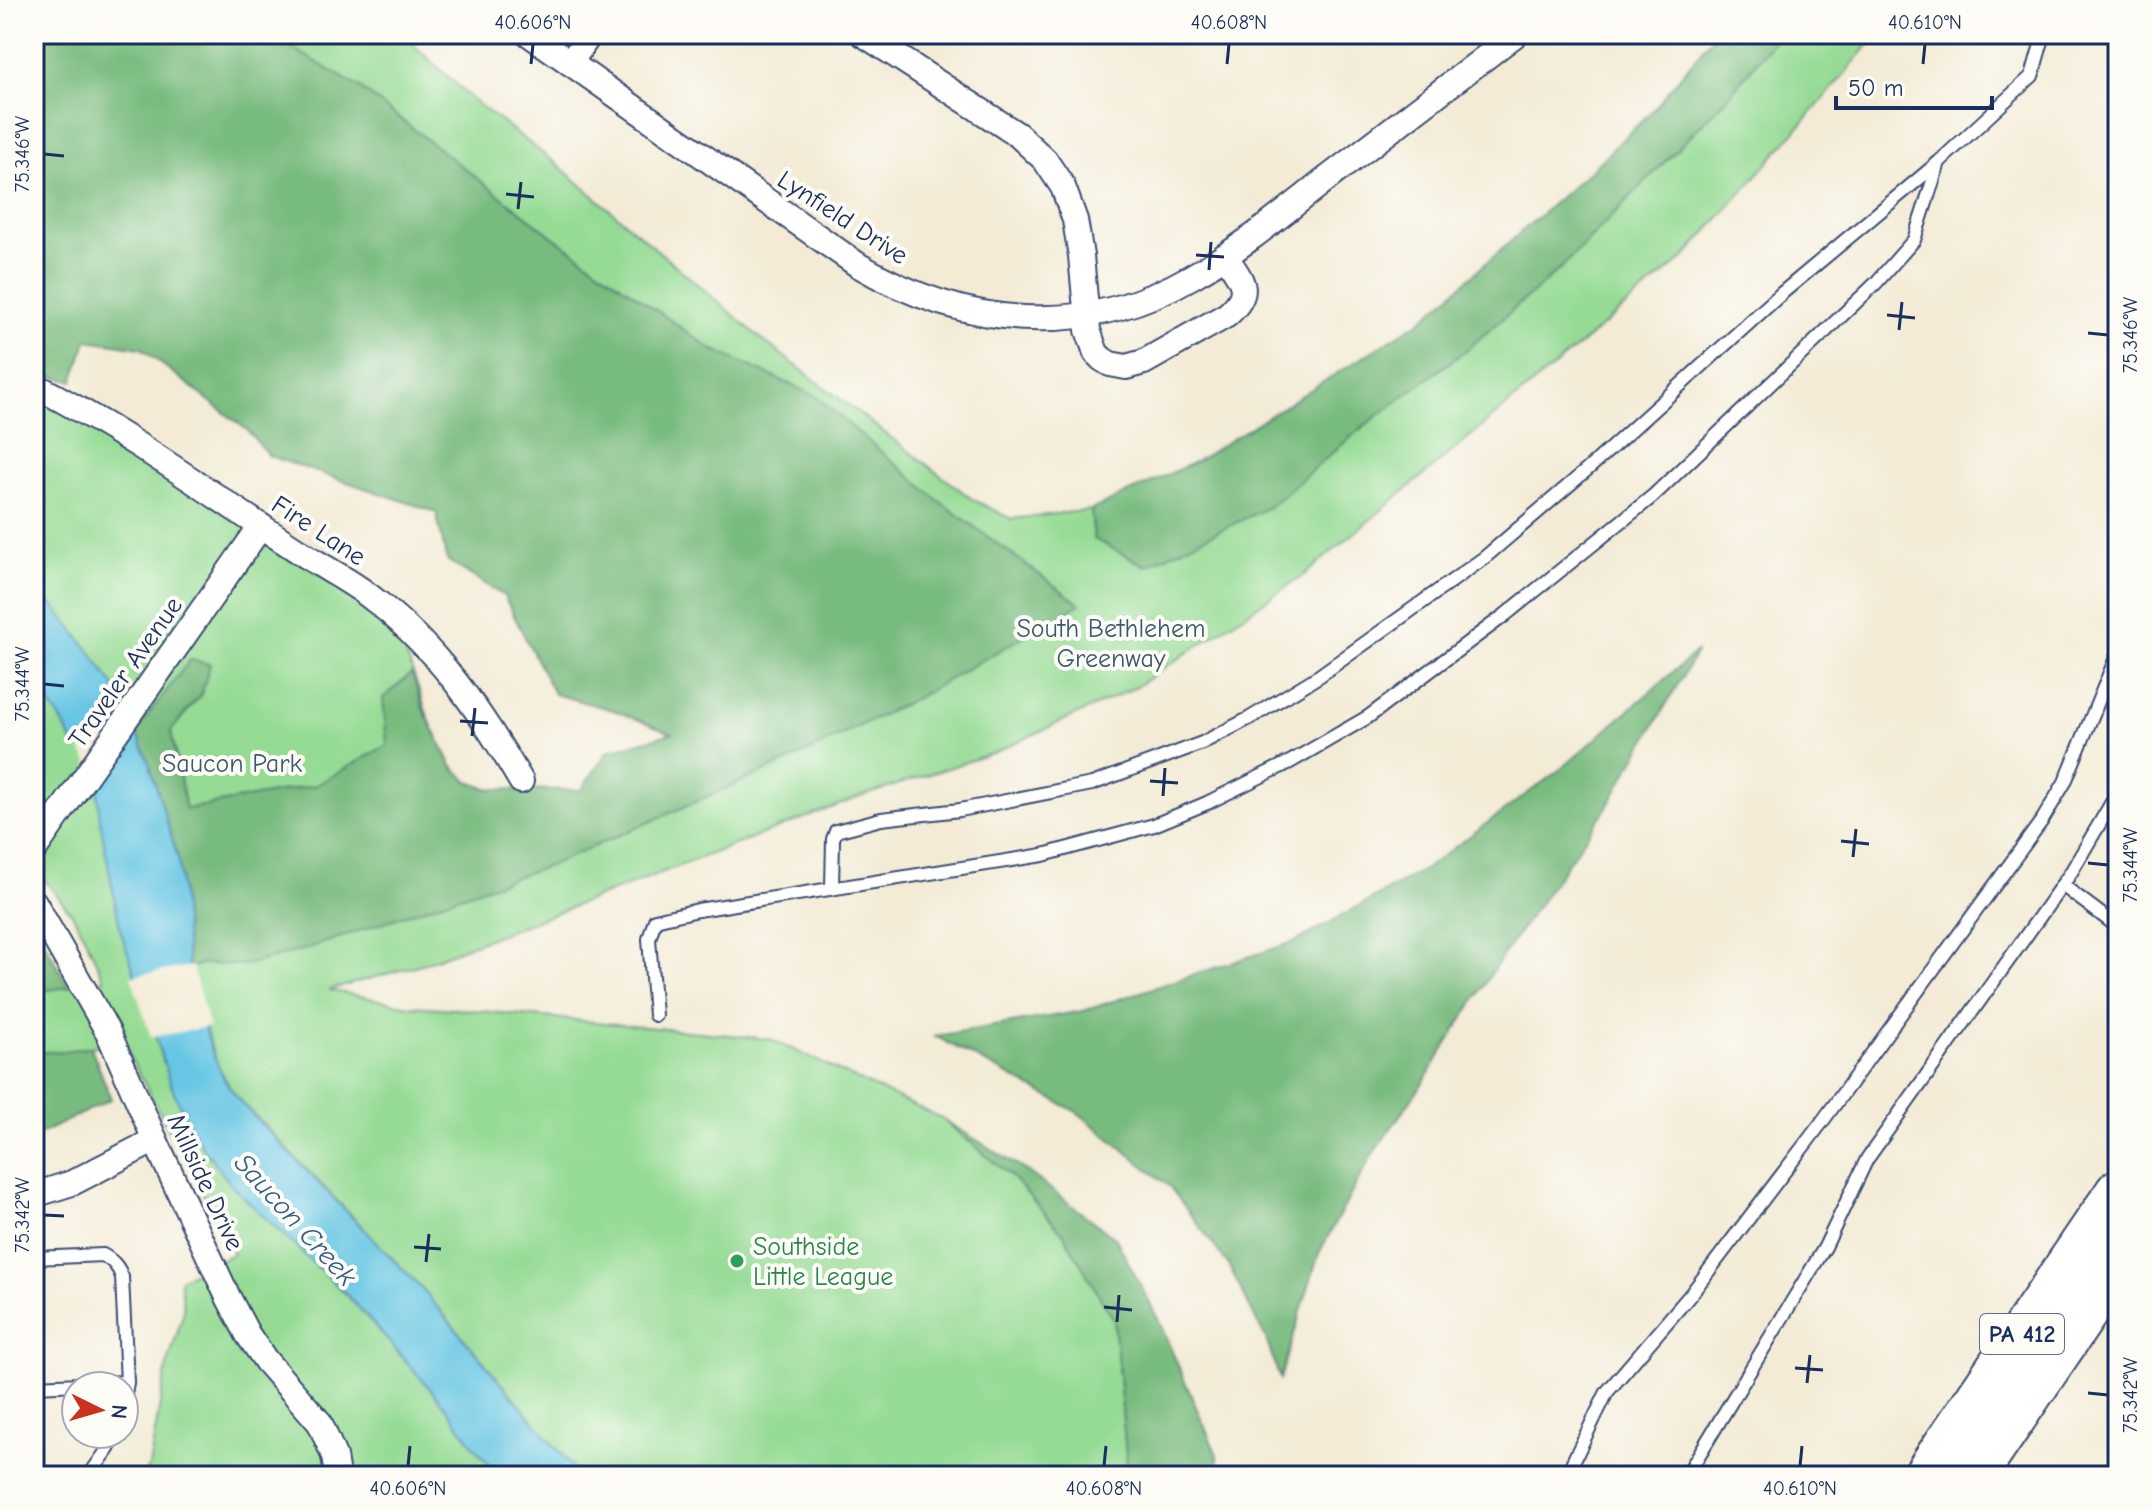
<svg xmlns="http://www.w3.org/2000/svg" width="2152" height="1510" font-family="'Comic Neue',sans-serif">
	<style>
		.green { fill: #95db94; stroke: #588579; stroke-width: 2 }
		.forest { fill: #78bb7e; stroke: #4a756e; stroke-width: 2 }
		.water { fill: #66c6e4; stroke: #407aa1; stroke-width: 2 }
		.pier { fill: #f3ebd6 }
		.lines { fill: none; stroke-linecap: round; stroke-linejoin: round }
		.lane-casing { stroke: #3b4b70; stroke-width: 16 }
		.street-casing { stroke: #3b4b70; stroke-width: 28 }
		.highway-casing { stroke: #3b4b70; stroke-width: 48 }
		.lane { stroke: #fff; stroke-width: 12 }
		.street { stroke: #fff; stroke-width: 24 }
		.highway { stroke: #fff; stroke-width: 44 }
		.ticks { fill: none; stroke: #1b2f5e; stroke-width: 3 }
		.leisure-dot { fill: #2e9e5b; stroke: #fdfcf7; stroke-width: 3 }
		.labels { text-anchor: middle; stroke-width: 8; stroke-linejoin: round; paint-order: stroke }
		.shield { fill: #fdfcf7; stroke: #5f6c8c; stroke-width: 2 }
		.shield-label { font-size: 24px; font-weight: bold; fill: #1b2f5e }
		.street-label { font-size: 26px; fill: #1b2f5e; stroke: #fdfcf7 }
		.park-label { font-size: 26px; fill: #3a5a6c; stroke: #fdfcf7 }
		.leisure-label { font-size: 26px; fill: #27864d; stroke: #fdfcf7; text-anchor: start }
		.water-label { font-size: 28px; font-style: italic; fill: #325c86; stroke: #fdfcf7 }
		.neatline { fill: none; stroke: #1b2f5e; stroke-width: 3 }
		.ticks-label { font-size: 20px; text-anchor: middle; fill: #1b2f5e }
	</style>
	<rect width="100%" height="100%" fill="#fdfcf7"/>
	<filter id="ink" filterUnits="userSpaceOnUse"><feTurbulence type="fractalNoise" baseFrequency=".0125" numOctaves="2"/><feDisplacementMap in="SourceGraphic" scale="16" xChannelSelector="R" yChannelSelector="G"/><feConvolveMatrix kernelMatrix="1 2 1 2 8 2 1 2 1" color-interpolation-filters="sRGB"/></filter>
	<filter id="wash" filterUnits="userSpaceOnUse"><feTurbulence type="fractalNoise" baseFrequency=".006" numOctaves="4" result="noise"/><feDisplacementMap in="SourceGraphic" scale="32" xChannelSelector="R" yChannelSelector="G"/><feGaussianBlur stdDeviation="1.8" result="paint"/><feColorMatrix in="noise" values="0 0 0 0 0 0 0 0 0 0 0 0 0 0 0 0 0 1.4 0 .05"/><feComposite in="paint" operator="in"/></filter>
	<g filter="url(#wash)">
		<rect width="100%" height="100%" fill="#f3ebd6"/>
		<path class="green" d="M269 34H402L475 102 553 161 765 342 972 499 1011 519 1091 510 1094 539 1269 507 1364 426 1466 350 1562 267 1728 97 1779 34H1877C1817 111 1749 182 1686 256L1304 575 1136 687 996 752 857 798 422 964 329 990 410 1006 471 1010 770 1039 941 1118 1012 1177 1063 1233 1114 1321 1128 1476H580L421 1288 234 1094 218 1066 205 1028 171 1085 187 1121 203 1148 233 1187 345 1293 379 1330 446 1407 475 1448 499 1476H143L149 1466 167 1366 184 1311 180 1279 233 1254 195 1178 122 1042 64 1051 34 1053V992L104 980 92 952 73 915 34 867V394L167 470 387 621C393 632 400 642 405 653 421 687 436 766 472 783 491 792 513 789 533 790L563 860 793 759 918 697 1079 604 939 501 814 395 711 349 552 236 360 88Z"/>
		<g class="forest">
			<path d="M34 34H269L360 88 552 236 711 349 814 395 939 501 1080 604 918 697 793 759 551 865 306 949 246 965 206 964 188 967 179 862 149 762 136 731 190 660 210 664 202 693 171 731 186 809 316 785 387 745 383 698 412 673 424 711 452 766 469 782 488 789 581 790 608 751 672 733 613 710 554 694 504 596 447 560 436 512 269 456 247 430 141 348 87 340 73 381 42 375 34 371Z"/>
			<path d="M1715 34H1779L1728 97 1562 267 1466 350 1364 426 1269 507 1146 566 1094 539 1091 510 1195 462 1422 320 1591 170 1654 109Z"/>
			<path d="M1697 651 1607 807 1503 955 1420 1087 1372 1155 1319 1253 1280 1379 1266 1339 1228 1264 1169 1186 1077 1112 935 1036 1083 1011 1297 941 1425 869 1566 765Z"/>
			<path d="M34 923 69 987 34 992Z"/>
			<path d="M91 1047 111 1099 34 1137V1053L64 1051Z"/>
			<path d="M941 1118 1028 1172 1116 1239 1157 1317 1217 1455 1218 1476H1128L1114 1321 1063 1233 1012 1177Z"/>
		</g>
		<path class="water" d="M34 582 86 646 120 694 122 714 136 731 149 762 179 862 188 967 210 1047 225 1081 244 1106 421 1288 580 1476H499L475 1448 446 1407 379 1330 345 1293 233 1187 203 1148 187 1121 171 1085 120 929 100 820 97 783 83 746 74 745 61 720 34 683Z"/>
		<g class="pier">
			<path d="M122 691 126 712 139 728 94 788 87 760 80 750Z"/>
			<path d="M192 966 209 1027 151 1037 131 976Z"/>
		</g>
	</g>
	<g filter="url(#ink)">
		<g class="lines">
			<g class="lane-casing">
				<g id="lane">
					<path d="M2062 885 2118 927"/>
					<path d="M832 888 833 839 836 831 881 819 960 810 1092 784 1202 743 1250 718 1319 676 1484 558 1589 468 1782 293 1939 162 2032 76 2044 34"/>
					<path d="M655 1015 649 939 655 920 698 910 1043 855 1154 825 1207 803 1290 762 1368 717 1505 615 1653 496 1875 284 1914 240 1939 162"/>
					<path d="M34 1258 103 1255C113 1261 118 1266 122 1277L127 1382 124 1401"/>
					<path d="M34 1386 127 1382"/>
					<path d="M89 1476 108 1449 116 1434"/>
					<path d="M1566 1476 1607 1392 1691 1294 1822 1122 2043 819 2065 782 2118 653"/>
					<path d="M1684 1476 1691 1468 1825 1247 1867 1159 2070 874 2118 792"/>
				</g>
			</g>
			<g class="street-casing">
				<g id="street">
					<path d="M529 34 858 265C964 327 1082 340 1191 277 1239 250 1281 215 1324 181 1388 132 1452 83 1516 34"/>
					<path d="M863 34 1018 135 1045 160 1063 187 1075 220 1081 256 1088 330 1096 353 1102 359 1110 364 1126 367 1144 362 1227 315C1254 291 1242 281 1225 256"/>
					<path d="M570 63 590 34"/>
					<path d="M34 385C104 421 170 465 235 509 261 526 286 543 311 559 330 571 350 581 368 595 436 646 479 709 521 781"/>
					<path d="M34 850 261 526"/>
					<path d="M34 902 108 1032 155 1140 228 1297 248 1335 266 1361 320 1423 334 1456 337 1476"/>
					<path d="M34 1195 72 1183 155 1140"/>
				</g>
			</g>
			<g class="highway-casing">
				<g id="highway">
					<path d="M1925 1476 2118 1192"/>
					<path d="M1974 1476 2118 1264"/>
				</g>
			</g>
			<use href="#lane" class="lane"/>
			<use href="#street" class="street"/>
			<use href="#highway" class="highway"/>
		</g>
	</g>
	<path class="ticks" d="M531 64 533 44M1227 64 1229 44M1923 64 1925 44M44 154 64 156M506 194 534 197M518 209 521 182M1196 255 1224 257M1209 270 1211 242M1887 315 1915 318M1899 330 1902 302M2088 333 2108 335M44 684 64 686M460 721 488 723M472 736 475 708M1150 781 1178 783M1163 796 1165 768M1841 841 1869 844M1853 857 1856 829M2088 863 2108 865M44 1215 64 1216M414 1247 441 1249M426 1262 429 1234M1104 1307 1132 1310M1117 1322 1119 1295M1795 1368 1823 1370M1807 1383 1810 1355M2088 1393 2108 1395M408 1466 410 1446M1104 1466 1106 1446M1800 1466 1802 1446"/>
	<circle class="leisure-dot" cx="737" cy="1261" r="8"/>
	<g class="labels">
		<rect class="shield" x="1980" y="1314" width="84" height="40" rx="6"/>
		<g class="shield-label">
			<text x="2022" y="1342">PA 412</text>
		</g>
		<g class="street-label">
			<text transform="translate(843 217) rotate(33)" y="9">Lynfield Drive</text>
			<text transform="translate(319 530) rotate(33)" y="9">Fire Lane</text>
			<text transform="translate(125 672) rotate(-55)" y="9">Traveler Avenue</text>
			<text transform="translate(206 1182) rotate(65)" y="9">Millside Drive</text>
		</g>
		<g class="park-label">
			<text x="1111" y="637">South Bethlehem<tspan x="1111" dy="30">Greenway</tspan></text>
			<text x="232" y="772">Saucon Park</text>
		</g>
		<g class="leisure-label">
			<text x="753" y="1255">Southside<tspan x="753" dy="30">Little League</tspan></text>
		</g>
		<g class="water-label">
			<text transform="translate(296 1219) rotate(48)" y="10">Saucon Creek</text>
		</g>
	</g>
	<rect width="2152" height="1510" fill="none" stroke="#fdfcf7" stroke-width="88"/>
	<g transform="translate(100 1410) rotate(95)"><circle r="38" fill="#fdfcf7" stroke="#a3aaba" stroke-width="2"/>
	<path d="M0-6L14 30L0 20L-14 30Z" fill="#c8321e"/>
	<text y="-12" font-size="22" font-weight="bold" text-anchor="middle" fill="#1b2f5e">N</text>
	</g>
	<path d="M1836 96v12h156v-12" fill="none" stroke="#1b2f5e" stroke-width="4"/>
	<text x="1848" y="96" font-size="24" fill="#1b2f5e" stroke="#fdfcf7" stroke-width="6" paint-order="stroke">50 m</text>
	<rect x="44" y="44" width="2064" height="1422" class="neatline"/>
	<g class="ticks-label">
		<text x="533" y="29">40.606°N</text>
		<text x="1229" y="29">40.608°N</text>
		<text x="1925" y="29">40.610°N</text>
		<text transform="translate(22 154) rotate(-90)" y="7">75.346°W</text>
		<text transform="translate(2130 335) rotate(-90)" y="7">75.346°W</text>
		<text transform="translate(22 684) rotate(-90)" y="7">75.344°W</text>
		<text transform="translate(2130 865) rotate(-90)" y="7">75.344°W</text>
		<text transform="translate(22 1215) rotate(-90)" y="7">75.342°W</text>
		<text transform="translate(2130 1395) rotate(-90)" y="7">75.342°W</text>
		<text x="408" y="1495">40.606°N</text>
		<text x="1104" y="1495">40.608°N</text>
		<text x="1800" y="1495">40.610°N</text>
	</g>
</svg>
